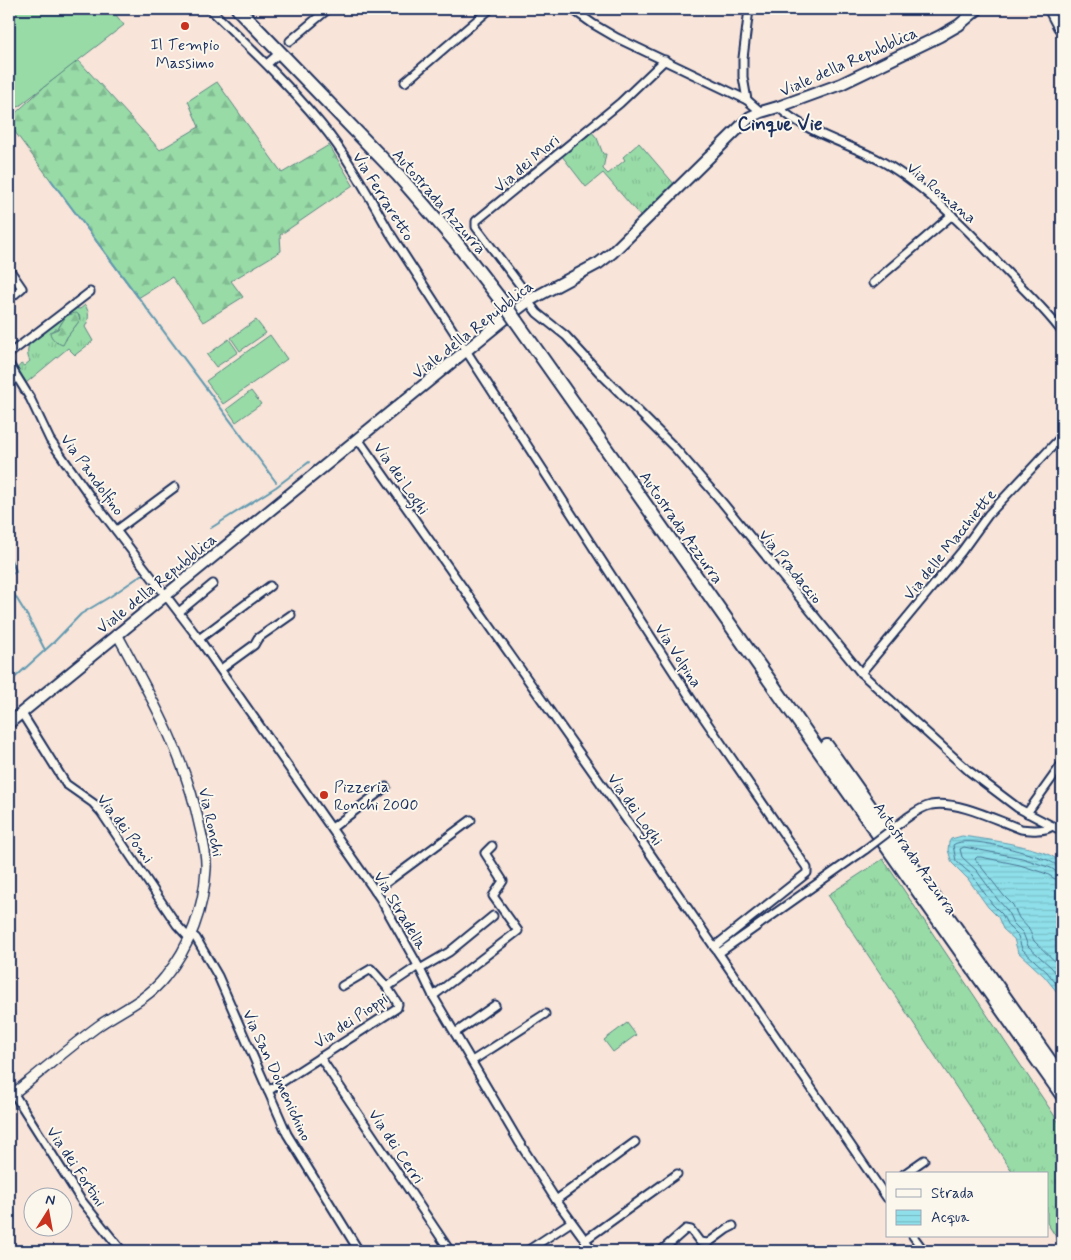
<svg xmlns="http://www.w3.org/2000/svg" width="1071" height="1260" font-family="Mynerve,sans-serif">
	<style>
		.grass { fill: url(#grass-tufts); stroke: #5a8582; fill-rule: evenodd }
		.forest { fill: url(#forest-firs); stroke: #5a8582 }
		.pitch { fill: #98dba7; stroke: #5a8582 }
		.water { fill: url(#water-rules); stroke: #6099b1 }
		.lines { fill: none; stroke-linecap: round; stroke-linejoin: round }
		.shore { stroke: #497596; stroke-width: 1 }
		.stream { stroke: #6099b1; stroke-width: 2 }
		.minor-casing { stroke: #1b2f5e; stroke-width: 11 }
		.tertiary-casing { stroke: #1b2f5e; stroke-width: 12 }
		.secondary-casing { stroke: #1b2f5e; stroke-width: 14 }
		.motorway-casing { stroke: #1b2f5e; stroke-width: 16 }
		.minor { stroke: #fbf7ec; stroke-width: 7 }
		.tertiary { stroke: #fbf7ec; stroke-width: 9 }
		.secondary { stroke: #fbf7ec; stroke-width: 10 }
		.motorway { stroke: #fbf7ec; stroke-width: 12 }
		.minor-bridge-casing { stroke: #1b2f5e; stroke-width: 11; stroke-linecap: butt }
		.motorway-bridge-casing { stroke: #1b2f5e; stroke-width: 16; stroke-linecap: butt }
		.minor-bridge { stroke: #fbf7ec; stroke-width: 7 }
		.motorway-bridge { stroke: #fbf7ec; stroke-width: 12 }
		.poi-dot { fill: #c8321e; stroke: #fbf7ec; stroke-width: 2 }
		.labels { text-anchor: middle; stroke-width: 4; stroke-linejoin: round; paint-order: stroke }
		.poi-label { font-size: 16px; fill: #1b2f5e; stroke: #fbf7ec }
		.street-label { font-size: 16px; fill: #1b2f5e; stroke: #fbf7ec }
		.quarter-label { font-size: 19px; font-weight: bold; fill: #1b2f5e; stroke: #fbf7ec }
	</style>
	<defs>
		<pattern id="grass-tufts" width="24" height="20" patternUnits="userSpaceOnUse" patternTransform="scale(1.25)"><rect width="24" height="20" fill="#98dba7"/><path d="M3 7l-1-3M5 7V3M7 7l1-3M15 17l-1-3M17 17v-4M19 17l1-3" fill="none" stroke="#82bc92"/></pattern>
		<pattern id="forest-firs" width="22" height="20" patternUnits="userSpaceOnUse" patternTransform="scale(1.25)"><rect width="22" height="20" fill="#98dba7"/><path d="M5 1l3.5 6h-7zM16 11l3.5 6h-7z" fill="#82bc92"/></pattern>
		<pattern id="water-rules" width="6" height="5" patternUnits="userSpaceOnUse" patternTransform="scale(1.25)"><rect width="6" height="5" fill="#8edfe9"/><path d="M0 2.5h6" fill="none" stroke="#7ac0ca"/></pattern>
	</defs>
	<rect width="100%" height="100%" fill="#f8e4d8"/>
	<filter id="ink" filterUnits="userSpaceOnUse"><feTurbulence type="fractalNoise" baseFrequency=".02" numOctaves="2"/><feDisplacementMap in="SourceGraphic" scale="10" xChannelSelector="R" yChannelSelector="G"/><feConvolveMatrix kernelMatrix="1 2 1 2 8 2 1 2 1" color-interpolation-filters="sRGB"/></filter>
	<g filter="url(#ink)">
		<g class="grass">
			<path d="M591 131 597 138 603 154H606L603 169 608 174 625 160 623 157 639 143 675 185 642 218 603 173 586 187 562 156Z"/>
			<path d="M85 305C90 313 89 320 85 327L93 341 75 355 68 348 26 383 16 370 21 364 24 366 30 361C26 355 28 347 30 341L72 308 80 309ZM79 315 80 320 67 337 66 340 57 343 51 336 55 329H58L62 322Z"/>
			<path d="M883 859 1062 1127V1246L1047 1223V1174H1014L828 895Z"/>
		</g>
		<g class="forest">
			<path d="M78 60 160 150 199 127 188 101 217 82 282 173 329 145 353 185 280 235 281 251 231 281 243 297 203 322 172 277 138 298 9 124V119L44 87Z"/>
			<path d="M75 313 78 314 80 320 67 337 63 345C58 344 50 338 50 332L58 329 66 316Z"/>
		</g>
		<g class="pitch">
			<path d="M9 9H111L124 25 9 114Z"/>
			<path d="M256 320 266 333 240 351 231 338Z"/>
			<path d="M270 335 287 359 223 404 206 381Z"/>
			<path d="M229 339 238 352 216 367 207 355Z"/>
			<path d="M251 391 261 404 236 422 227 409Z"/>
			<path d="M627 1023 636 1035 613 1052 604 1040Z"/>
		</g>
		<path class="water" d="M962 836C984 839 1050 847 1062 864V998L1044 976 1018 952 1014 939 1003 929 998 917 988 907 968 879 952 863 948 850 949 842 951 839Z"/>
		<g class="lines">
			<g class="shore">
				<path d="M1062 866C1056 866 1051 861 1045 859 1027 853 967 834 953 845L956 861 972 875 992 904 1002 914 1008 926 1018 936 1022 949 1047 972 1062 991"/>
				<path d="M1062 873 1057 872 1051 868 1022 858 964 847 960 849 962 857 977 871 998 900 1007 910 1013 923 1023 933 1028 946 1052 968 1062 981"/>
				<path d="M1062 880 1055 879 1047 874 1020 865 981 857H977L975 859 1004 896 1013 905 1019 918 1029 929 1034 941 1062 968"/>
			</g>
			<g class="stream">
				<path d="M51 180 276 482"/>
				<path d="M211 528 276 487 309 462"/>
				<path d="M9 556 16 571 9 576"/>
				<path d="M9 586 28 617 45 650"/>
				<path d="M9 683 54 642 81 614 111 596 146 572"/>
			</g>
			<g class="minor-casing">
				<g id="minor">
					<path d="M210 9C248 46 287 83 321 124 348 157 369 196 390 233L697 708 807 868V873L714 947"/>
					<path d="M572 9 593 24 617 38 747 100 761 112"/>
					<path d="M1048 9 1058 28H1062"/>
					<path d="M290 41 328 9"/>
					<path d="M665 60 620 103 476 221V227L526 293 531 305 537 313 566 336 598 371 675 448 722 502 861 673 969 771 1018 808 1062 831"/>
					<path d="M267 64 275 57"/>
					<path d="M405 82 490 9"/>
					<path d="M747 100 743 77V58L749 9"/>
					<path d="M778 107C808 134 848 143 883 162 927 187 971 233 1005 270 1025 291 1045 309 1062 332"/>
					<path d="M9 269 22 288 9 299"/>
					<path d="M873 283 952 215"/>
					<path d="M9 354 90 292"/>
					<path d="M9 364 30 398 50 440 92 499 199 639 380 898 420 969 433 996 519 1142 556 1200 593 1251"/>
					<path d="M358 439 638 836 887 1198"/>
					<path d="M117 530 175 487"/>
					<path d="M179 612 213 584"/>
					<path d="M199 639 270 586"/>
					<path d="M221 669 254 645 258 638 291 615"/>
					<path d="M861 673 962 551 988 515 1062 436"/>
					<path d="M21 712 66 784 93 803 101 812 177 925 189 938"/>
					<path d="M1027 813 1062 764"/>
					<path d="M908 817C915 812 922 807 931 805 957 800 996 820 1021 829 1030 830 1044 832 1052 826"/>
					<path d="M332 828 386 787"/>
					<path d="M375 891 471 820"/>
					<path d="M191 934 196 938 218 976 287 1134 359 1251"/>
					<path d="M719 953 866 849"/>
					<path d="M420 969 449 952 493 916"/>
					<path d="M342 986 371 969 387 987"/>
					<path d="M433 996 518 931 493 896 503 881 485 853 492 846"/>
					<path d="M455 1033 495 1005"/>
					<path d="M320 1057 450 1251"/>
					<path d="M472 1061 545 1014"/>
					<path d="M9 1086 81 1200 122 1251"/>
					<path d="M268 1091 397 1008 398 1004 387 987 418 966"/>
					<path d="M904 1174 924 1160"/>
					<path d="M556 1200 635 1142"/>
					<path d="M913 1236 924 1251"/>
					<path d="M585 1240 677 1174"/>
					<path d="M527 1251 571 1222"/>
					<path d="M661 1251 686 1229 691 1230 700 1242 708 1243 727 1229 733 1226"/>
				</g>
			</g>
			<g class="tertiary-casing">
				<path id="tertiary" d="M9 1097C40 1073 69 1047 101 1024 122 1010 149 998 165 977 190 947 204 908 206 869 207 855 203 841 200 828 186 758 151 696 117 634"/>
			</g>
			<g class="secondary-casing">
				<path id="secondary" d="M9 723 506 318 530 300 599 263 612 253 750 117 761 112 778 107 841 84 870 70 940 36 959 25 978 9"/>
			</g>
			<g class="motorway-casing">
				<g id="motorway">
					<path d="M238 9 398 175 455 241 507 308"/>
					<path d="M516 321 1062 1095"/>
					<path d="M827 746 1062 1078"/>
				</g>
			</g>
			<use href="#minor" class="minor"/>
			<use href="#tertiary" class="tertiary"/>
			<use href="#secondary" class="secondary"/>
			<use href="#motorway" class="motorway"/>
			<g class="minor-bridge-casing">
				<path id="minor-bridge" d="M866 849 908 817"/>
			</g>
			<g class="motorway-bridge-casing">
				<path id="motorway-bridge" d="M507 308 516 321"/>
			</g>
			<use href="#minor-bridge" class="minor-bridge"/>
			<use href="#motorway-bridge" class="motorway-bridge"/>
		</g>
	</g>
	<g class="poi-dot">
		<circle cx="185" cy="26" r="5"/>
		<circle cx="324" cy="795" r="5"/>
	</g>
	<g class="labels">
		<g class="poi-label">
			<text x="185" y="50">Il Tempio<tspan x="185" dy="18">Massimo</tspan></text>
			<text x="334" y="792" text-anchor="start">Pizzeria<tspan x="334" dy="18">Ronchi 2000</tspan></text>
		</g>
		<g class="street-label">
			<text transform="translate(848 61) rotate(-24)" y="6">Viale della Repubblica</text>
			<text transform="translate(526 163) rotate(-40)" y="6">Via dei Mori</text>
			<text transform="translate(942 192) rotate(40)" y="6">Via Romana</text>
			<text transform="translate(384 196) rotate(58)" y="6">Via Ferraretto</text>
			<text transform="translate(440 201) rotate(49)" y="6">Autostrada Azzurra</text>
			<text transform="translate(472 329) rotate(-38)" y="6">Viale della Repubblica</text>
			<text transform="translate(93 474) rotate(54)" y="6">Via Pandolfino</text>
			<text transform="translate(402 478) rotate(55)" y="6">Via dei Loghi</text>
			<text transform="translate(682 527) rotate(55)" y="6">Autostrada Azzurra</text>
			<text transform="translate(949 544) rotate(-51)" y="6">Via delle Macchiette</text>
			<text transform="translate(791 566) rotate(51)" y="6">Via Pradaccio</text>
			<text transform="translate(156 583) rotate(-39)" y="6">Viale della Repubblica</text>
			<text transform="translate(679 655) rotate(57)" y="6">Via Volpina</text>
			<text transform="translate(636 809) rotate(55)" y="6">Via dei Loghi</text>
			<text transform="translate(212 822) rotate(78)" y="6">Via Ronchi</text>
			<text transform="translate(126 828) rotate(53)" y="6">Via dei Pomi</text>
			<text transform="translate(916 858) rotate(55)" y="6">Autostrada Azzurra</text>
			<text transform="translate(401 910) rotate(59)" y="6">Via Stradella</text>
			<text transform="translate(350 1020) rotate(-34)" y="6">Via dei Pioppi</text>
			<text transform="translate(278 1075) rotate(65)" y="6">Via San Domenichino</text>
			<text transform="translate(397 1146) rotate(56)" y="6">Via dei Cerri</text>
			<text transform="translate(77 1166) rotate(56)" y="6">Via dei Fortini</text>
		</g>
		<g class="quarter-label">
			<text x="780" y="130">Cinque Vie</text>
		</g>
	</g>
	<rect width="1071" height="1260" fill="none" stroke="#fbf7ec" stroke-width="30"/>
	<rect x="15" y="15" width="1041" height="1230" fill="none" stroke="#1b2f5e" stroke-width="2" filter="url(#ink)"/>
	<rect x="886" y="1172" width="162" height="65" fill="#fbf7ec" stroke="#a1a7b3"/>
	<rect x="896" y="1189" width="25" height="8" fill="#fbf7ec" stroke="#a1a7b3"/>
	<text x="931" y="1198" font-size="15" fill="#1b2f5e">Strada</text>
	<rect x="896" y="1210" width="25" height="15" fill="url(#water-rules)" stroke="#a1a7b3"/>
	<text x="931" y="1222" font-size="15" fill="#1b2f5e">Acqua</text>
	<g transform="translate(48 1212) rotate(11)"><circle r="24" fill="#fbf7ec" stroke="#a1a7b3"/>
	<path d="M0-4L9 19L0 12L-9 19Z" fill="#c8321e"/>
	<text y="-8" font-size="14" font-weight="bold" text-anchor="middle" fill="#1b2f5e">N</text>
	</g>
</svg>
